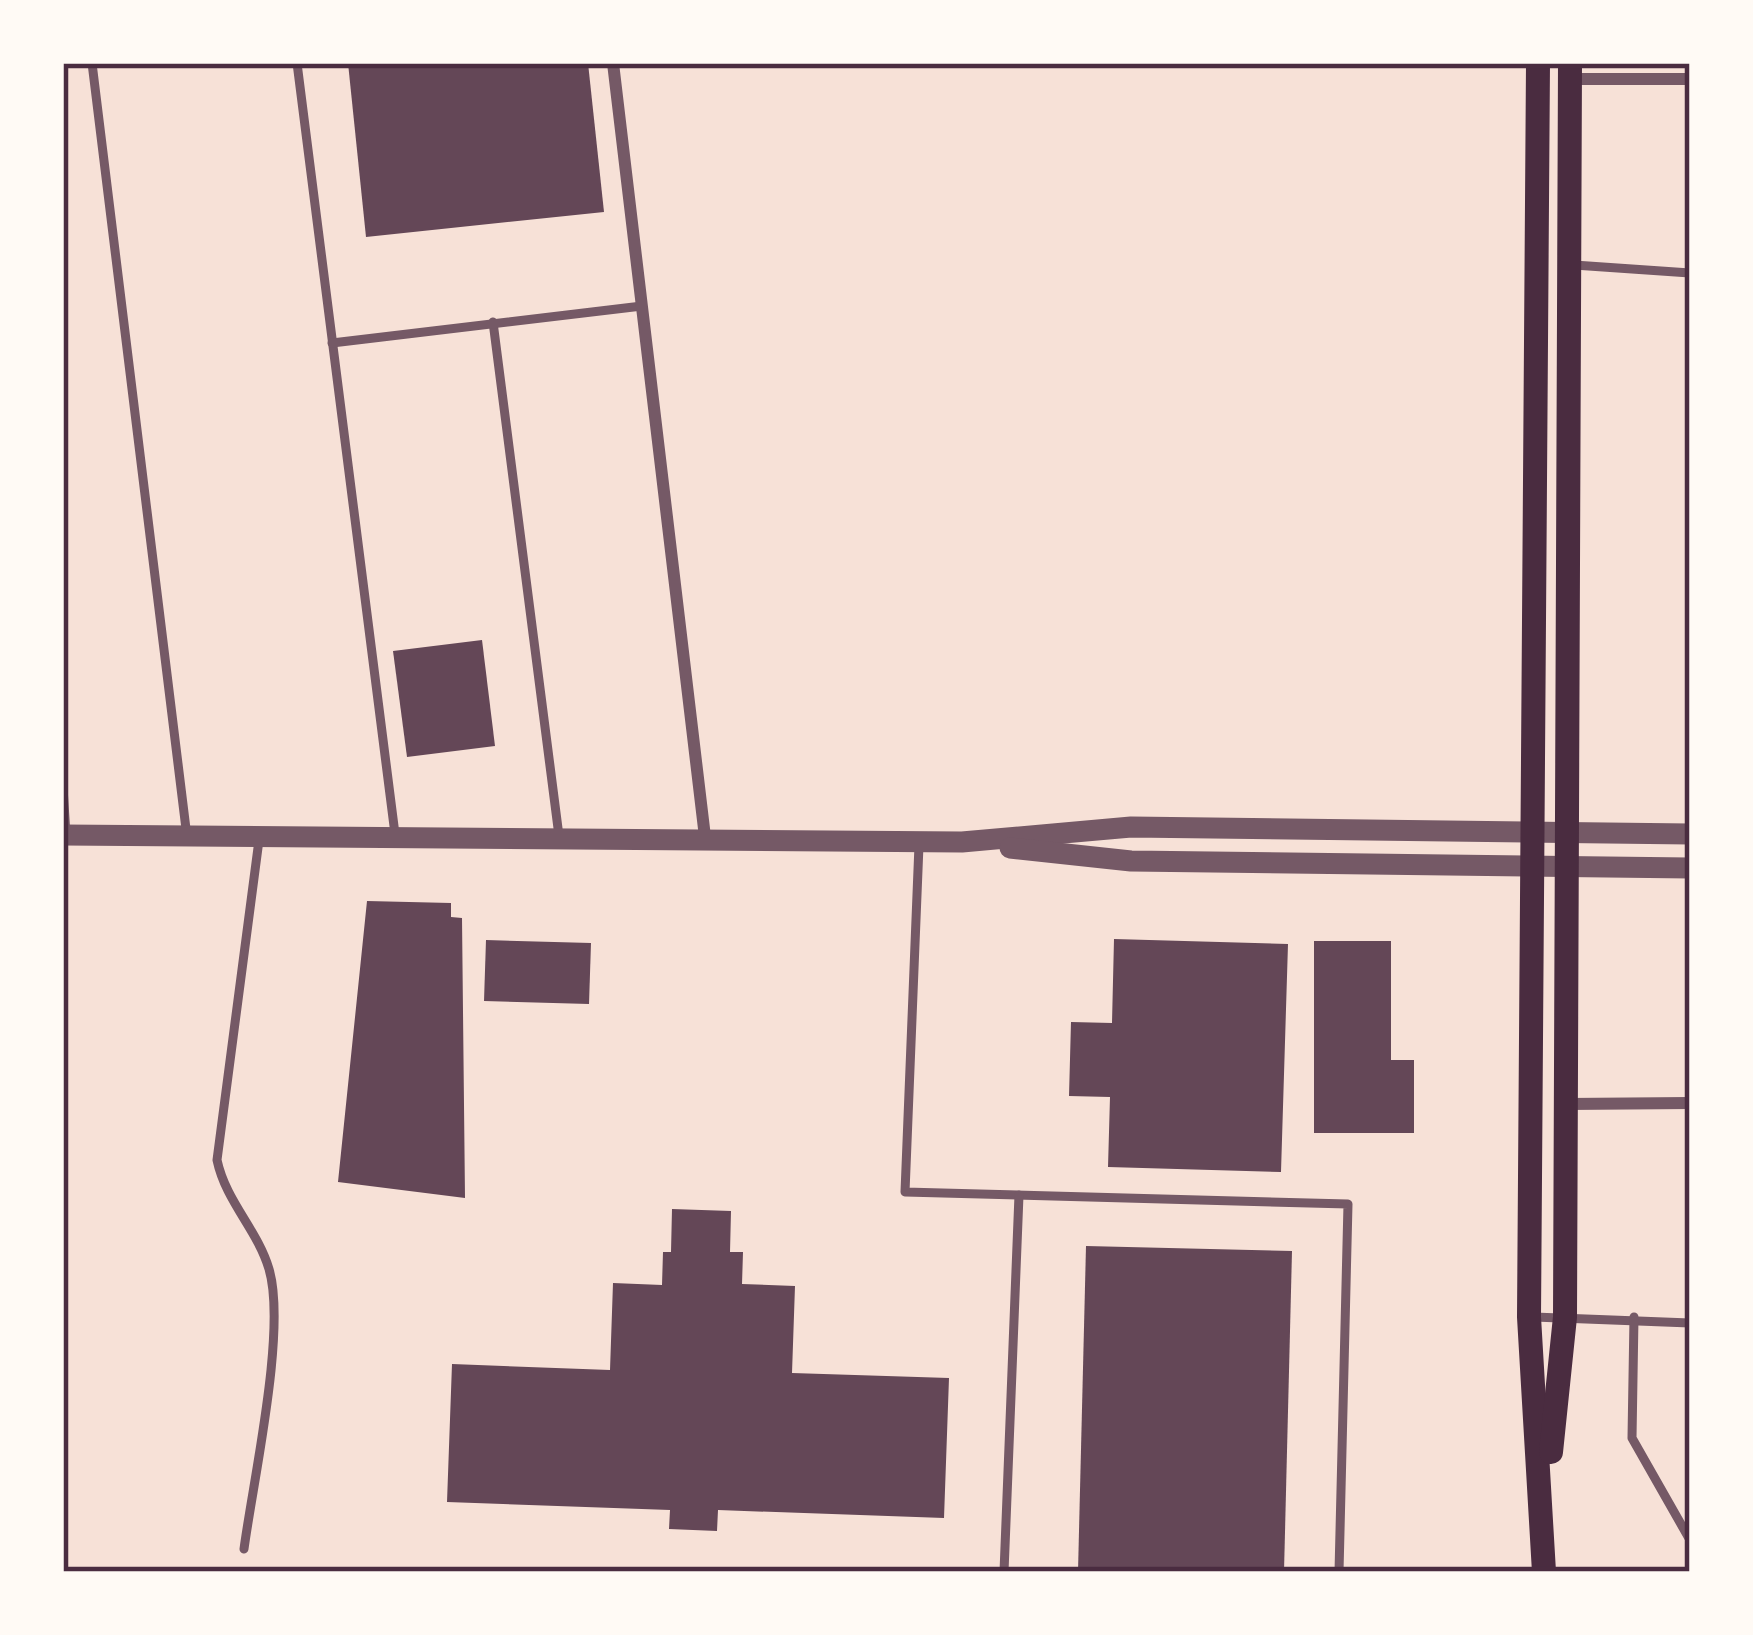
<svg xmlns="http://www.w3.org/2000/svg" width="1753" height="1635" font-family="Ubuntu,sans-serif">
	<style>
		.building { fill: #644757 }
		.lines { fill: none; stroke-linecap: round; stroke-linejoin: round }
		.service { stroke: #755966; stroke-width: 9 }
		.minor { stroke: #755966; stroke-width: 12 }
		.tertiary { stroke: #755966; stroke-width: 21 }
		.secondary { stroke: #4a2c40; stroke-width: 24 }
		.neatline { fill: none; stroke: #4a2c40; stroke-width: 4.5 }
	</style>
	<rect width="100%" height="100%" fill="#f7e1d7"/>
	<g class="building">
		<path d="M348 63H588L604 212 366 237Z"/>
		<path d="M482 640 495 746 407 757 393 651Z"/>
		<path d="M367 901 451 903V917L462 918 465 1198 338 1182Z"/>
		<path d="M1114 939 1288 944 1281 1172 1108 1167 1110 1097 1069 1096 1071 1022 1112 1023Z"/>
		<path d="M486 940 591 943 589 1004 484 1001Z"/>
		<path d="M1314 941H1391V1060H1414V1133H1314Z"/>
		<path d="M672 1209 731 1211 730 1252H743L742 1284 795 1286 792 1373 949 1378 944 1518 718 1510 717 1531 669 1529 670 1510 447 1502 452 1364 610 1370 613 1283 662 1285 663 1252H671Z"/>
		<path d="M1086 1246 1292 1251 1284 1572H1078Z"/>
	</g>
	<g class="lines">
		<g class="service">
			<path d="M92 63 187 837"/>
			<path d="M297 63 395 834"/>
			<path d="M1574 265 1690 273"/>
			<path d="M493 322 559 836"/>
			<path d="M332 343 642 306"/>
			<path d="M63 787 66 835"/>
			<path d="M919 845 905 1192 1348 1204 1339 1572"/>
			<path d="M1534 1317 1690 1323"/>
			<path d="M1634 1317 1632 1438 1690 1540"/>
			<path d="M244 1549C253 1481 287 1330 269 1269 257 1229 226 1202 217 1160L259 840"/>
			<path d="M1004 1572 1019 1195"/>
		</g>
		<g class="minor">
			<path d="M613 63 705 837"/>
			<path d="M1569 79H1690"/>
			<path d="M1567 1104 1690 1103"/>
		</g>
		<g class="tertiary">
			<path d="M63 835 962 842 1131 827 1690 834"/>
			<path d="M1010 848 1131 861 1690 868"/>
		</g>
		<g class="secondary">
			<path d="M1538 63 1529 1317 1544 1572"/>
			<path d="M1551 1452 1565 1317 1570 63"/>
		</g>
	</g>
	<rect width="1753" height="1635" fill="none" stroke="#fffaf5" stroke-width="132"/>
	<rect x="66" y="66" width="1621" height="1503" class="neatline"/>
</svg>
